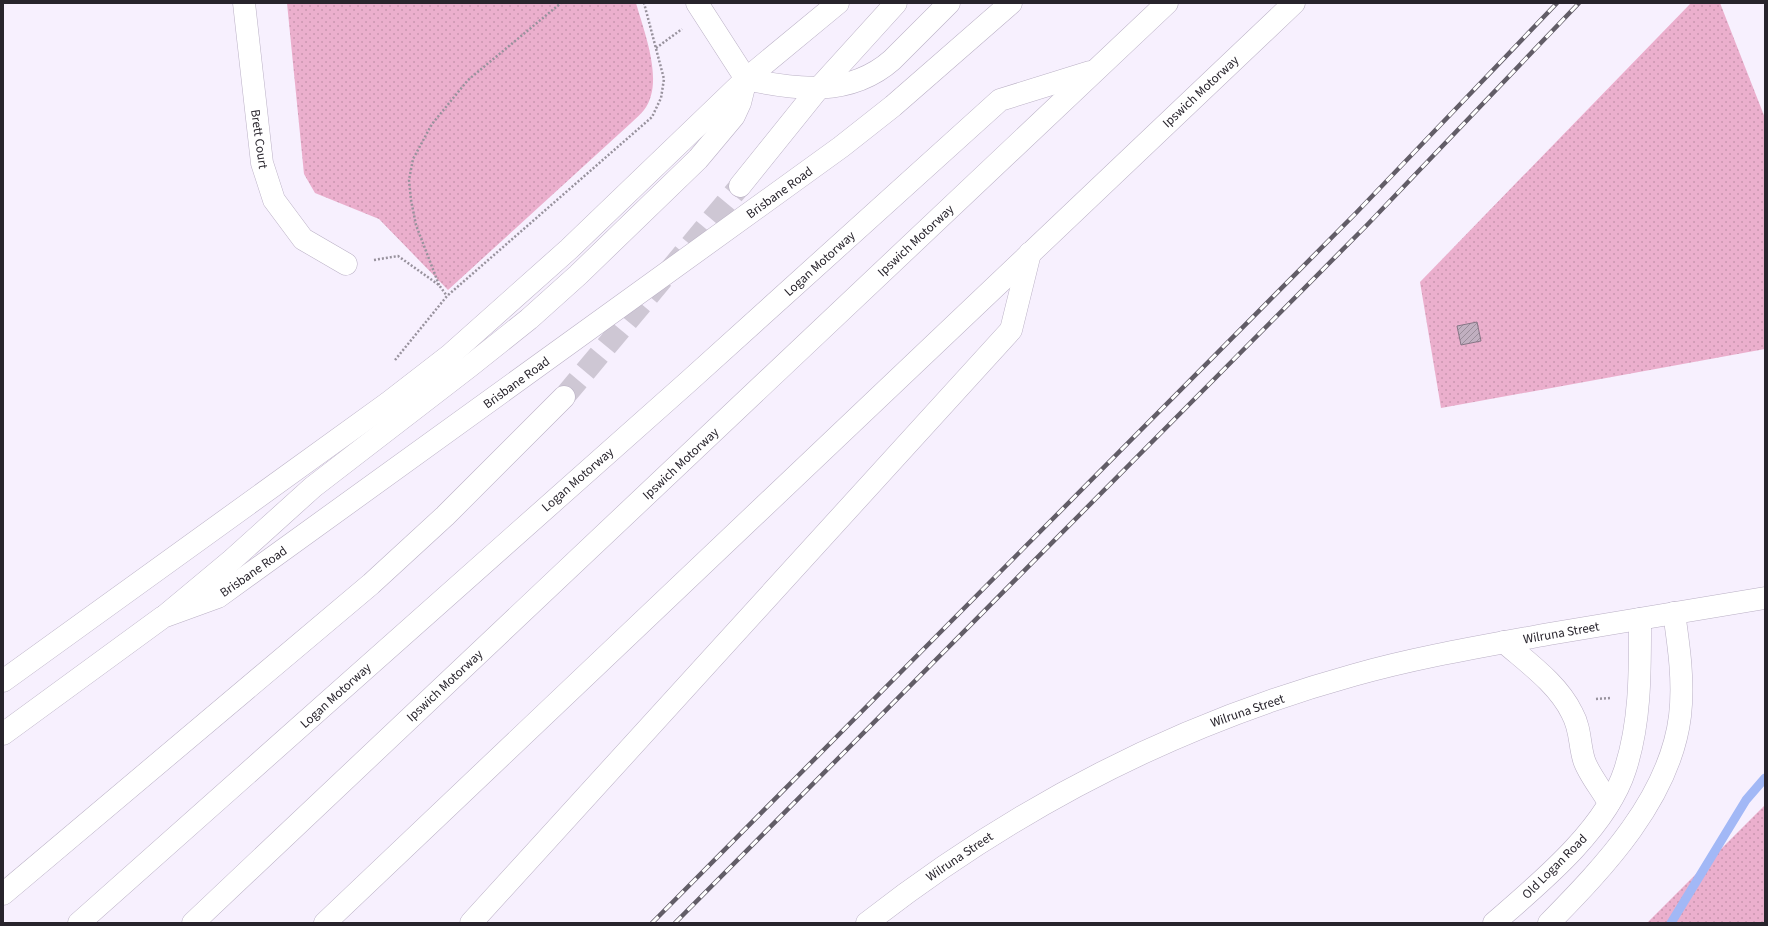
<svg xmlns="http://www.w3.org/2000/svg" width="1768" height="926" font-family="'Source Sans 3',sans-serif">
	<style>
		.grass { fill: url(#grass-dots) }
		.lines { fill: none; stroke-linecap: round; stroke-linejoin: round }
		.stream { stroke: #a2b8f6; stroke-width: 9 }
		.building { fill: url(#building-hatch); stroke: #877686 }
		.motorway-tunnel { stroke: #cec7d4; stroke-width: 22; stroke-dasharray: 22 11; stroke-linecap: butt }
		.minor-casing { stroke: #bab0c5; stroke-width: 23 }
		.tertiary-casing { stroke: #bab0c5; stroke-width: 23 }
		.secondary-casing { stroke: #bab0c5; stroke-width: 23 }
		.motorway-casing { stroke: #bab0c5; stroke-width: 23 }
		.path { stroke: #98929d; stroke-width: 2.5; stroke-dasharray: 2 2; stroke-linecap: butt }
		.minor { stroke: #fff; stroke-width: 22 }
		.tertiary { stroke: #fff; stroke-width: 22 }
		.secondary { stroke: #fff; stroke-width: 22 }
		.motorway { stroke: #fff; stroke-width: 22 }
		.rail-casing { stroke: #625d67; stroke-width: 4.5 }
		.rail { stroke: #fff; stroke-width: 3; stroke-dasharray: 9; stroke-linecap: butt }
		.labels { text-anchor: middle; stroke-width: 4; stroke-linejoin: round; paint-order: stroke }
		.street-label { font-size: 13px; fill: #28242c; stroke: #fff }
	</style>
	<defs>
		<pattern id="grass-dots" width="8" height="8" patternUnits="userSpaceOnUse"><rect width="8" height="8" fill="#ebafcd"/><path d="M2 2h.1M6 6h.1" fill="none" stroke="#ca96b0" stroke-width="1.8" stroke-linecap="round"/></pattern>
		<pattern id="building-hatch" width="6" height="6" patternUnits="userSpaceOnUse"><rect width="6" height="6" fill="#c1afc0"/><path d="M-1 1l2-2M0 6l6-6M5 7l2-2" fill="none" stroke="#9d8e9c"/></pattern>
	</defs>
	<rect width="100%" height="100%" fill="#f7f0fe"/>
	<g class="grass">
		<path d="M287 3H636C644 32 665 83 644 110 641 114 636 118 631 123L448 290 379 219 315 193 304 174Z"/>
		<path d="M1691 3H1720L1765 118V349L1441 408 1420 282Z"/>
		<path d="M1765 805V923H1647Z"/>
	</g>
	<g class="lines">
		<path class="stream" d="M1671 923 1746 800 1765 778"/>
	</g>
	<path class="building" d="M1477 322 1481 341 1461 345 1457 326Z"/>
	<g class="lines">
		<path class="motorway-tunnel" d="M564 397 740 186"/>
		<g class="minor-casing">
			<path id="minor" d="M244 3 262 163 274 200 303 239 346 264"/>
		</g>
		<g class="tertiary-casing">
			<g id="tertiary">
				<path d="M697 3 746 79"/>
				<path d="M746 79C796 90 850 97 892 60L949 3"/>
				<path d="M166 615 232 560 313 487 470 366 529 319 578 275 698 159 734 116 740 103 746 79"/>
			</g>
		</g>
		<g class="secondary-casing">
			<g id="secondary">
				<path d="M1504 642C1528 663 1558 684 1572 713 1581 729 1579 744 1584 760 1588 773 1602 790 1609 803"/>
				<path d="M3 681 388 403 450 355 569 249 746 79 838 3"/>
				<path d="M3 734 163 617 218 597 841 147 893 106 1011 3"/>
				<path d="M867 923C1014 808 1173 725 1354 675 1417 657 1484 646 1549 634 1621 622 1693 610 1765 598"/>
				<path d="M1494 923C1540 883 1606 829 1625 770 1641 721 1640 669 1640 619"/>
				<path d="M1549 923C1604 867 1670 798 1680 716 1684 682 1679 647 1674 613"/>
			</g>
		</g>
		<g class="motorway-casing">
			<g id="motorway">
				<path d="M740 186 818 89 896 3"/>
				<path d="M3 894 371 584 445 516 564 397"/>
				<path d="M79 923 689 381 1000 100 1090 72"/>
				<path d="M193 923 1167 3"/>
				<path d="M325 923 1294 3"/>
				<path d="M471 923 1011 330 1030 253"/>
			</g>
		</g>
		<g class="path">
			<path d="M656 48 682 29"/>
			<path d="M374 260 398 256 439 285 447 296"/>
			<path d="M439 285 416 225 411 200 409 180 413 159 432 124 468 80 561 3"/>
			<path d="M395 360 447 296 652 117 661 98 664 79 644 3"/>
			<path d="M1596 699 1610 698"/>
		</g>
		<use href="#minor" class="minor"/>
		<use href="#tertiary" class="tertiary"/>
		<use href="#secondary" class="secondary"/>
		<use href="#motorway" class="motorway"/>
		<g class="rail-casing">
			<g id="rail">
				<path d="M652 923 1356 213 1557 3"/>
				<path d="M675 923 1368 224 1579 3"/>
			</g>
		</g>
		<use href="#rail" class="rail"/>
	</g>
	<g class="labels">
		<g class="street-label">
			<text transform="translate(1200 91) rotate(-43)" y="5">Ipswich Motorway</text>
			<text transform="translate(260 139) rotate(82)" y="5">Brett Court</text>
			<text transform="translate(779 192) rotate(-36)" y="5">Brisbane Road</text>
			<text transform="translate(915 240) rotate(-43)" y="5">Ipswich Motorway</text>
			<text transform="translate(819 263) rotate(-42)" y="5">Logan Motorway</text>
			<text transform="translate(516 382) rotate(-36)" y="5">Brisbane Road</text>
			<text transform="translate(680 463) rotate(-43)" y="5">Ipswich Motorway</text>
			<text transform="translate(577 479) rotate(-41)" y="5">Logan Motorway</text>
			<text transform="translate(253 571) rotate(-35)" y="5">Brisbane Road</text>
			<text transform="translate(1561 632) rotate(-10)" y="5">Wilruna Street</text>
			<text transform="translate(444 685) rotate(-43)" y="5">Ipswich Motorway</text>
			<text transform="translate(335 695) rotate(-42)" y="5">Logan Motorway</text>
			<text transform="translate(1247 710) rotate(-19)" y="5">Wilruna Street</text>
			<text transform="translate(959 856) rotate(-34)" y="5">Wilruna Street</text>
			<text transform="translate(1554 866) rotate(-45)" y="5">Old Logan Road</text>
		</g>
	</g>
	<rect width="1768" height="926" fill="none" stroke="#28242c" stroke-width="8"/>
</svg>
